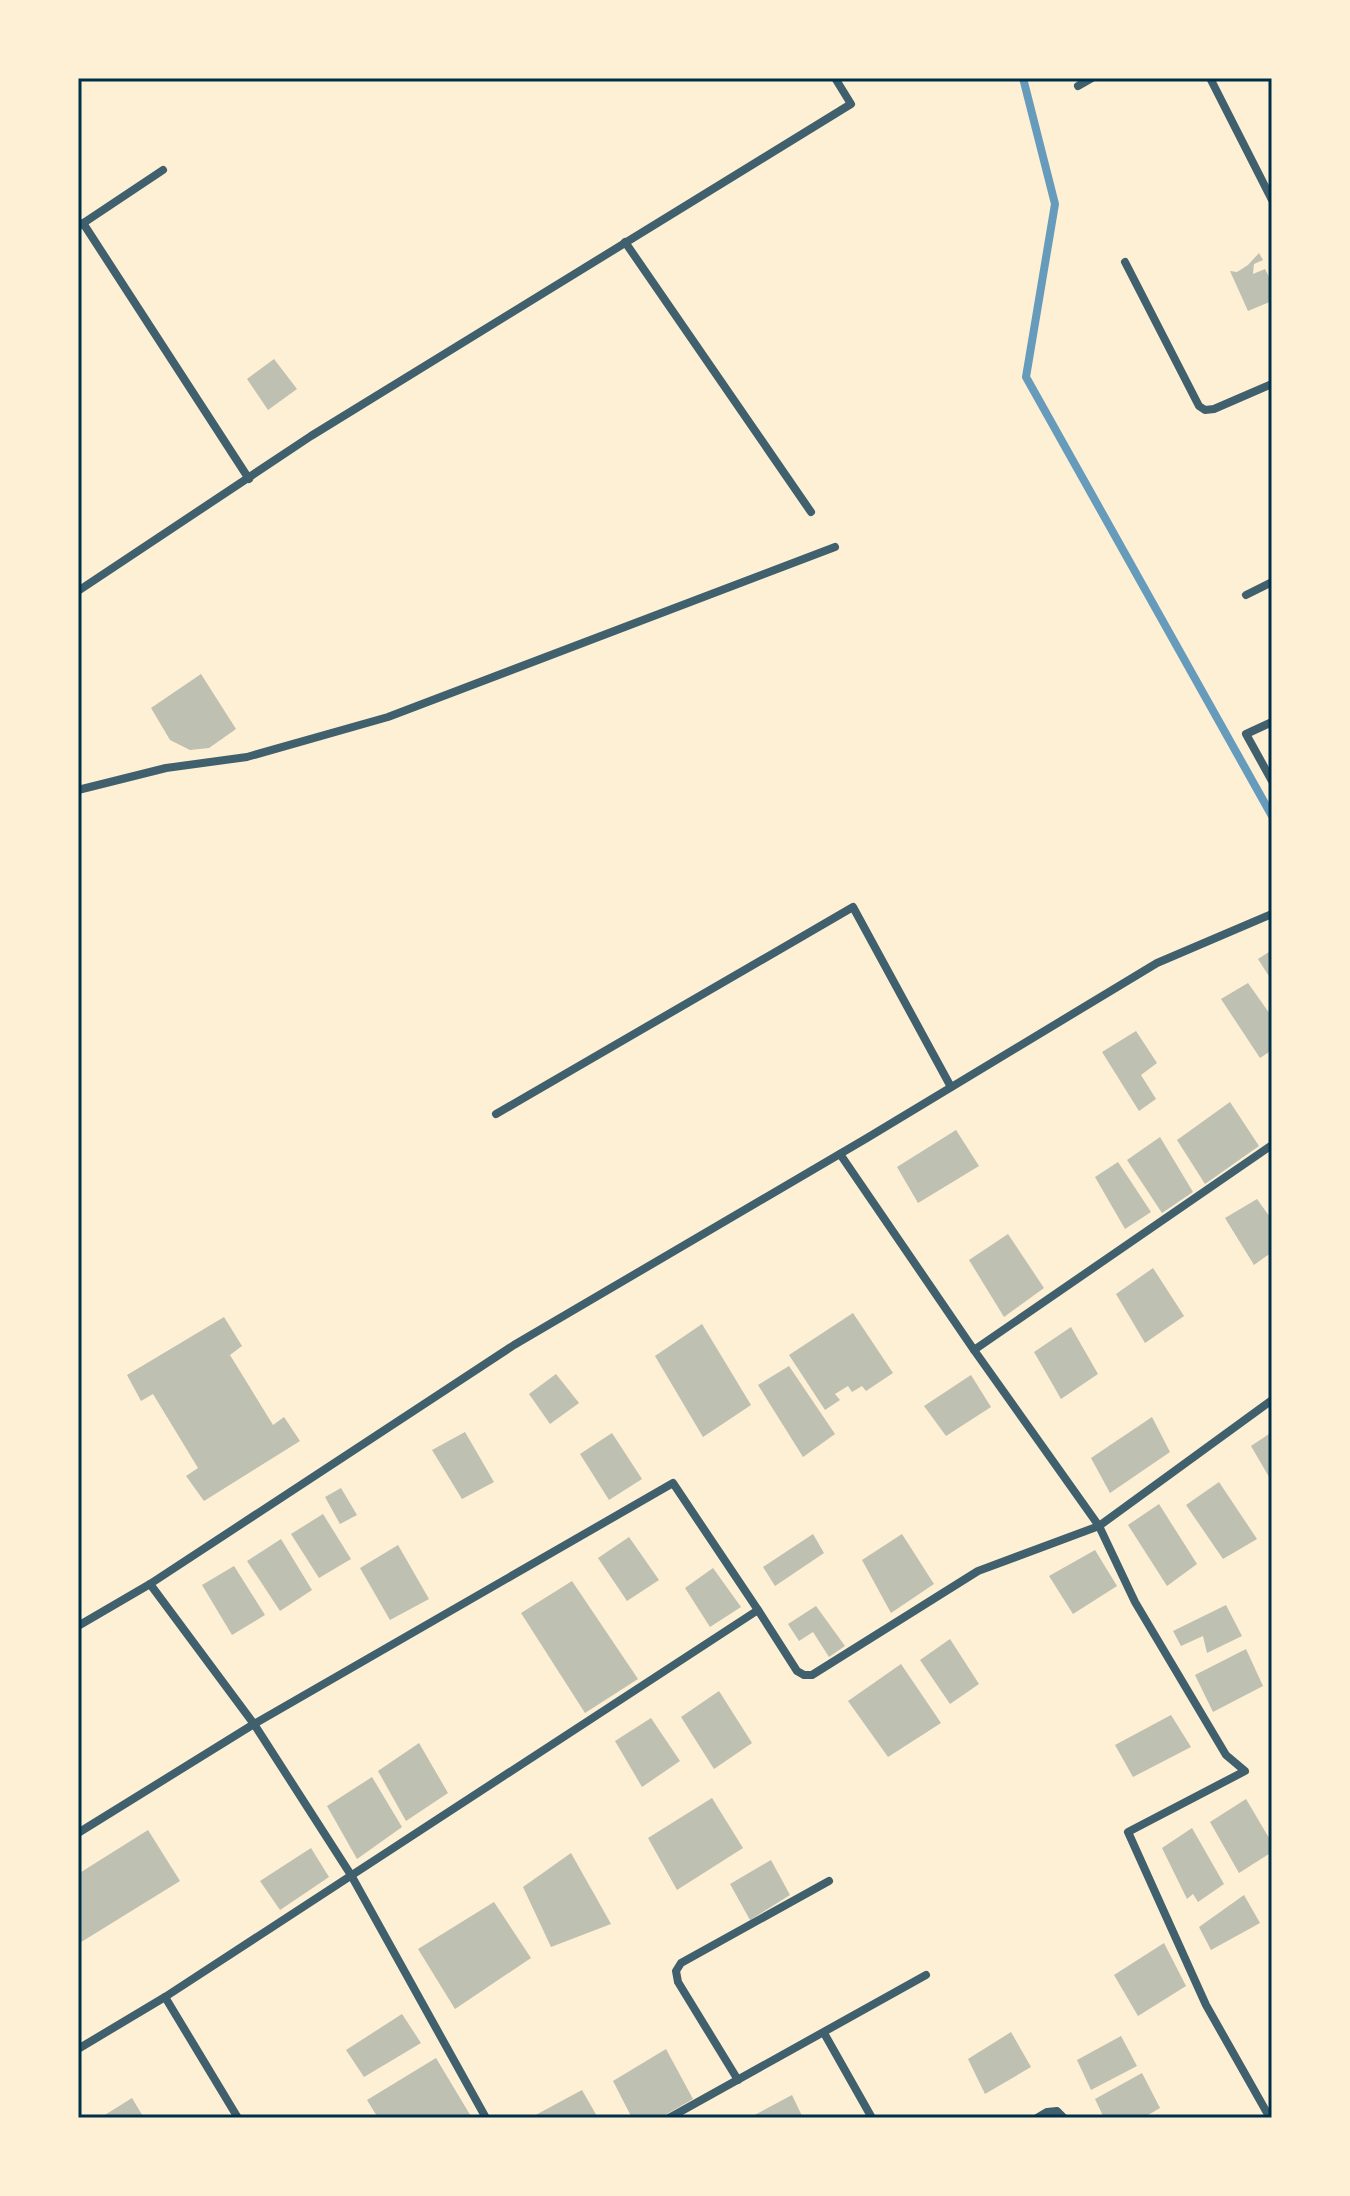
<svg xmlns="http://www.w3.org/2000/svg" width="1350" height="2196" font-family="'Titillium Web',sans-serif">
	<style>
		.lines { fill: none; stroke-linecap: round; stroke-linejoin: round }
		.stream { stroke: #669bbc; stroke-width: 8 }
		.building { fill: #bec0b2 }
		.minor { stroke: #3f606c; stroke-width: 8 }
		.neatline { fill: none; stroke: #003049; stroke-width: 3 }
	</style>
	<rect width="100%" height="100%" fill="#fdf0d5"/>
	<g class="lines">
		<path class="stream" d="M1023 78 1055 204 1026 377 1272 816"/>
	</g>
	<g class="building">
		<path d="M1259 253 1263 260 1254 264 1253 274 1265 269 1272 283V301L1248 311 1230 271 1237 272 1248 265Z"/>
		<path d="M274 359 297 389 268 410 247 379Z"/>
		<path d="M201 674 236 729 209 748 190 750 170 740 151 708Z"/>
		<path d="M1272 950V981L1258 959Z"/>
		<path d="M1248 983 1272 1017V1050L1260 1058 1221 999Z"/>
		<path d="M1136 1031 1157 1063 1141 1075 1156 1099 1139 1111 1102 1052Z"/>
		<path d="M1230 1102 1259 1146 1205 1184 1177 1140Z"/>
		<path d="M956 1130 979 1166 918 1203 897 1167Z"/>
		<path d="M1160 1137 1193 1192 1162 1213 1127 1160Z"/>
		<path d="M1118 1162 1151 1212 1125 1229 1095 1177Z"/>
		<path d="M1257 1199 1272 1220V1252L1254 1265 1225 1218Z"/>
		<path d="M1008 1234 1044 1288 1004 1317 969 1260Z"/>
		<path d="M1153 1268 1184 1316 1145 1343 1116 1294Z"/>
		<path d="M853 1313 893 1373 866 1391 862 1386 852 1392 848 1386 835 1394 840 1400 825 1410 789 1355Z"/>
		<path d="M224 1317 242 1346 230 1355 273 1425 284 1417 300 1441 204 1501 186 1476 198 1468 153 1394 141 1401 127 1375Z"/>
		<path d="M702 1324 751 1405 703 1437 655 1356Z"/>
		<path d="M1071 1327 1098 1374 1061 1399 1034 1352Z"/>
		<path d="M789 1366 835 1434 803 1457 758 1385Z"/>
		<path d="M556 1374 579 1403 550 1424 529 1394Z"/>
		<path d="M971 1375 991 1407 946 1436 924 1406Z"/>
		<path d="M1152 1417 1170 1452 1110 1493 1091 1458Z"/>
		<path d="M465 1432 494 1482 462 1499 432 1450Z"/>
		<path d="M1272 1432V1482L1251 1446Z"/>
		<path d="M612 1433 642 1479 609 1500 580 1454Z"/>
		<path d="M1219 1482 1257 1539 1223 1559 1186 1505Z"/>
		<path d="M341 1488 357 1515 340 1524 325 1497Z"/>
		<path d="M1159 1504 1197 1564 1167 1586 1128 1525Z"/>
		<path d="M323 1514 351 1559 319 1578 291 1534Z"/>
		<path d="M813 1534 824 1553 775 1586 763 1567Z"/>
		<path d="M902 1534 934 1584 891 1613 862 1560Z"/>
		<path d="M629 1537 659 1580 627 1601 598 1558Z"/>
		<path d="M281 1539 312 1590 280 1611 247 1561Z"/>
		<path d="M398 1545 429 1599 390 1620 360 1568Z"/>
		<path d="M1095 1550 1117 1586 1073 1614 1049 1576Z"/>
		<path d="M234 1566 265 1615 232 1635 202 1585Z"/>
		<path d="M713 1568 741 1607 710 1627 685 1588Z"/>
		<path d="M572 1581 638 1679 585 1713 521 1613Z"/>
		<path d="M1226 1605 1242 1636 1207 1653 1203 1636 1181 1646 1173 1631Z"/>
		<path d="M816 1606 845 1646 829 1657 813 1632 799 1641 788 1624Z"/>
		<path d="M950 1639 979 1684 950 1704 920 1660Z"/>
		<path d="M1246 1649 1263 1686 1213 1712 1195 1675Z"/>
		<path d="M901 1664 941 1723 888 1757 848 1701Z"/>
		<path d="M719 1691 752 1743 714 1769 681 1717Z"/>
		<path d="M1171 1715 1191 1747 1133 1777 1115 1745Z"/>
		<path d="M651 1718 680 1761 642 1787 615 1741Z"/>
		<path d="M419 1743 448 1793 406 1821 378 1771Z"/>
		<path d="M372 1777 402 1827 357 1859 327 1806Z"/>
		<path d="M712 1798 743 1848 677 1890 648 1838Z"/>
		<path d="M1246 1799 1272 1843V1852L1239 1873 1210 1822Z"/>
		<path d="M1192 1828 1224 1884 1198 1902 1193 1894 1187 1899 1162 1848Z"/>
		<path d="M148 1830 180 1881 78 1944V1874Z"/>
		<path d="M311 1848 329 1877 280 1910 260 1881Z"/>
		<path d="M571 1853 611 1924 551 1947 523 1887Z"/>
		<path d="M771 1860 790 1895 750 1920 730 1884Z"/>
		<path d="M1244 1895 1260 1923 1211 1950 1199 1927Z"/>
		<path d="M494 1902 531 1958 455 2009 418 1949Z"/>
		<path d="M1164 1943 1186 1986 1138 2016 1114 1975Z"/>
		<path d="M402 2014 421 2043 364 2077 346 2050Z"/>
		<path d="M1011 2032 1031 2067 985 2094 968 2059Z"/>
		<path d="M1121 2036 1137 2066 1091 2090 1077 2060Z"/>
		<path d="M666 2049 693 2099 660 2118H632L613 2081Z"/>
		<path d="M436 2058 472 2118H378L367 2100Z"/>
		<path d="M1142 2073 1160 2108 1143 2118H1104L1095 2099Z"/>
		<path d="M582 2090 598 2118H530Z"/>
		<path d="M792 2095 803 2118H749Z"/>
		<path d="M132 2098 144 2118H100Z"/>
	</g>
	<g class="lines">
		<g class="minor">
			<path d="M1210 78 1272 200"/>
			<path d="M1078 86 1092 78"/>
			<path d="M83 223 249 479"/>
			<path d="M79 226 163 170"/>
			<path d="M625 242 811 512"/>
			<path d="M1125 262 1199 406 1205 410 1214 409 1272 384"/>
			<path d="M78 591 311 436 851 104 835 78"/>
			<path d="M1246 595 1272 582"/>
			<path d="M1272 722 1246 734 1272 781"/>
			<path d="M78 790 166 768 247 757 388 717 835 547"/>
			<path d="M496 1114 853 907 951 1087"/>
			<path d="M840 1154 974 1350"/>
			<path d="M150 1584 254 1724 351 1875 486 2118"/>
			<path d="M78 1626 150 1584 514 1345 867 1138 1157 963 1272 914"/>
			<path d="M78 1833 254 1724 673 1483 758 1610"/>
			<path d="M165 1997 238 2118"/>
			<path d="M824 2033 872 2118"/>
			<path d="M78 2049 165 1997 758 1610 797 1671 804 1675H812L978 1571 1099 1526 1272 1400"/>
			<path d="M738 2080 678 1982 676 1971 681 1963 829 1881"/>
			<path d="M669 2118 926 1975"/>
			<path d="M1037 2118 1047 2112 1057 2111 1064 2118"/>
			<path d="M1270 2118 1206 2005 1128 1832 1245 1771 1226 1755 1135 1602 1099 1526 974 1350 1272 1145"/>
		</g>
	</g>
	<rect width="1350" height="2196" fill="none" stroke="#fdf0d5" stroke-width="160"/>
	<rect x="80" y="80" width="1190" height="2036" class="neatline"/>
</svg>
